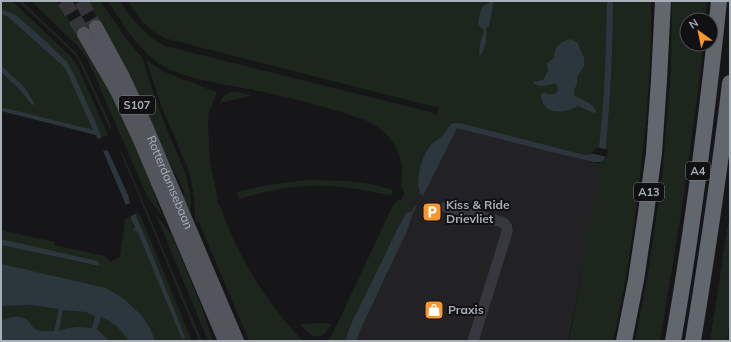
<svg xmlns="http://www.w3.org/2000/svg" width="731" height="342" font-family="Mulish,sans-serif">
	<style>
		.built { fill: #222225 }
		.green { fill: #1d261d }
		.water { fill: #2b373c; fill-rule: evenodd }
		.pier { fill: #161618 }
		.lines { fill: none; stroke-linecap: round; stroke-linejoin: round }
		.stream { stroke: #2b373c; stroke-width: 2 }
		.major-tunnel { stroke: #333538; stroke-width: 14; stroke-dasharray: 14 7; stroke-linecap: butt }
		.minor { stroke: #36383d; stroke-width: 11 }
		.major { stroke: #52565c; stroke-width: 14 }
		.highway { stroke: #62676e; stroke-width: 16 }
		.labels { text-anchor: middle; stroke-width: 4; stroke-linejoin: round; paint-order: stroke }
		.shield { fill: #111113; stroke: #7a8086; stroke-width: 1 }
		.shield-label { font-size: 11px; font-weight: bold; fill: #a7afb8 }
		.street-label { font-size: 12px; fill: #a7afb8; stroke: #111113 }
		.poi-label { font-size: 12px; font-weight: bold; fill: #a7afb8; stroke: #111113; text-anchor: start }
	</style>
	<rect width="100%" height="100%" fill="#161618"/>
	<path class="built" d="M436 117 603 165 568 341H342Z"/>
	<g class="green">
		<path d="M1 1H12L71 57 77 65 108 135 102 137 72 69 40 36 16 15 10 12 1 9Z"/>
		<path d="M18 1H22L74 51 80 58 110 123 111 127 110 129 78 59 71 51Z"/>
		<path d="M31 1H57C81 39 104 78 124 119 135 142 144 166 154 190L153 191 161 213 162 214 163 217 147 196 87 58 78 46Z"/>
		<path d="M87 1H100L130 44 142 57 159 110 186 175 190 193 191 206 190 210H189L183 198 184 191 101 24Z"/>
		<path d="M108 1H120C132 20 145 35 165 46L434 113V114L437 115 439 107 436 106 435 107 164 38 153 31 142 22 135 12 127 1H610L604 138H600C599 149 597 155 585 155L464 124C445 120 452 128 442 136 438 140 433 142 430 146 422 155 415 180 420 191L417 197C411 196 404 195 402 188 400 184 403 175 402 170 401 148 387 130 367 121 334 108 294 99 259 91 227 84 176 80 152 58 134 43 121 21 108 1Z"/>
		<path d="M613 1H651C652 53 648 106 642 158 635 220 627 281 613 341H569L586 249 600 162 604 160 605 157C610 105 613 53 613 1Z"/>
		<path d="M672 1H707L705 20H687V44H703L700 77 682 208 660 341H635L649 268 662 177 671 72Z"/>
		<path d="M1 14 8 17 64 67 67 72 94 131 1 107V72L20 90 31 105 35 103 26 89 1 65Z"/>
		<path d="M146 60 161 70 169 74 184 80 195 83 207 89 217 92 209 112 208 124 210 162 213 178 218 199 217 200 219 206H220C237 255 266 302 301 339L304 341H249L199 222 196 223 195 216 194 197 190 175 186 164 162 108Z"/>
		<path d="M231 92H237L250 95V96L220 103C222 97 225 94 231 92Z"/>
		<path d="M120 151 123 154 202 341H199Z"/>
		<path d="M311 180 345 181 371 184 393 190 391 196C365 190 338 185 312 186 287 186 263 192 239 199L237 192C263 185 285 182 311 180Z"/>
		<path d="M399 200 410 202 411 206 406 210V213L394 236 379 267 363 300 352 322 345 341H325L330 338 334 331 393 205 397 201Z"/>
		<path d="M153 211 172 235 200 303 213 341H208L157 217Z"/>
		<path d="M730 211V319L727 341H710Z"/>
		<path d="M137 212 138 213 141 217 192 341H1V245L98 266V261L1 239V230L55 242 54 245 104 256 111 262 120 257 125 219 131 216 134 228 138 233 153 269 157 268 146 239 134 213Z"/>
		<path d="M322 323 331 324C323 342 310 339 301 324Z"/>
	</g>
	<g class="water">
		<path d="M490 1H494L489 26 486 28C488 37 485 49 480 56 478 48 481 39 484 31L478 24C480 16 479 6 489 3Z"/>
		<path d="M607 1H613C613 53 610 105 605 157L604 160 600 162H594L547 151 457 128 423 196 419 193 420 191C415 180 422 155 430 146 433 142 438 140 442 136 452 128 445 120 464 124L585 155C592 155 597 153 599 146 605 98 606 49 607 1Z"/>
		<path d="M1 9 10 12 16 15 40 36 67 62 74 74 102 137 98 139 96 135 1 111V107L93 130 67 72 64 67 8 17 1 14Z"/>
		<path d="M571 39 577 42 584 58V66L577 77V84L574 90 575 96C582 100 594 103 596 112L594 113 578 106C563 114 542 116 541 94L544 92 548 94H555L558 90 557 86 555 83C547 85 539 89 533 82L543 80 548 71 547 63 554 58C555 46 559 42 571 39Z"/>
		<path d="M1 65 26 89 35 104 32 105 20 90 1 72Z"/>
		<path d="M107 150 109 153 128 195 130 203 126 205 103 151Z"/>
		<path d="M413 212 407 231 363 324 356 341H345L352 322 363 300 379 267 394 236 406 213Z"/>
		<path d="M135 214 146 239 185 337 182 339 138 233 136 231H134L133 230 135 227 131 219V216Z"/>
		<path d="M1 239 98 261 99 266 1 245Z"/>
		<path d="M1 264 106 288 124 299 142 316 150 328 155 341H129C120 329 115 323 101 317L97 329 109 341H1V321C9 317 21 314 28 321 31 324 32 327 35 329 40 332 48 331 54 331L59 309 32 305 1 306ZM63 310 86 312 95 316 92 328 78 327 68 328 59 331Z"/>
	</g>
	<path class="pier" d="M597 147 608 150 607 157 590 153 593 152Z"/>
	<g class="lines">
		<path class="stream" d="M412 213 415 207"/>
		<g class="major-tunnel">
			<path d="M64 1 84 34"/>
			<path d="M81 1 96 27"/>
		</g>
		<path class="minor" d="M446 207 502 222C506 225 508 227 507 232L473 341"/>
		<g class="major">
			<path id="s1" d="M96 27 122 75 145 124 237 341"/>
			<path d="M84 34 117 91 140 140 225 341"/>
		</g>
		<g class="highway">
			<path d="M624 341 636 280 646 213 654 153 659 80 663 1"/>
			<path d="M673 341C693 228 707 115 719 1"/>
			<path d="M693 341C707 255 720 170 730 83"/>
		</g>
	</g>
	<defs>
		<g id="parking-square" transform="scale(1)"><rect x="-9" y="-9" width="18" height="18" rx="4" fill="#fa962b" stroke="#111113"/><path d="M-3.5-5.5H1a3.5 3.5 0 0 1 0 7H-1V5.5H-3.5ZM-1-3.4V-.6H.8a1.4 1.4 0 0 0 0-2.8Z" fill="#fff"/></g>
		<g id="shop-square" transform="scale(1)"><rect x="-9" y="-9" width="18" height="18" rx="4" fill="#fa962b" stroke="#111113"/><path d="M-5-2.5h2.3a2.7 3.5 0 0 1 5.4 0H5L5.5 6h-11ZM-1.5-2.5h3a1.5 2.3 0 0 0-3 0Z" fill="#fff"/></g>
	</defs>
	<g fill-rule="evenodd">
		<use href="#parking-square" x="432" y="212"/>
		<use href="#shop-square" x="434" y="310"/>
	</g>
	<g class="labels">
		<g class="shield">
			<rect x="119" y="96" width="36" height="18" rx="3"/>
			<rect x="686" y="162" width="24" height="18" rx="3"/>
			<rect x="634" y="183" width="30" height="18" rx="3"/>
		</g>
		<g class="shield-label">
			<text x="137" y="109">S107</text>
			<text x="698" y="175">A4</text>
			<text x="649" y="196">A13</text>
		</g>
		<g class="street-label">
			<text dy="4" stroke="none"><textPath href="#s1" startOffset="172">Rotterdamsebaan</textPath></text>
		</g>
		<g class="poi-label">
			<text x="446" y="209">Kiss &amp; Ride<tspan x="446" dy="14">Drievliet</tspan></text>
			<text x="448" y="314">Praxis</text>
		</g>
	</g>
	<rect width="731" height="342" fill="none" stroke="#a7afb8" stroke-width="4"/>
	<g transform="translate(699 32) rotate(327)"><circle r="19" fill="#111113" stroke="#4d5055"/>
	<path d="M0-3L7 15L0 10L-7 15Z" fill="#fa962b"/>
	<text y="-6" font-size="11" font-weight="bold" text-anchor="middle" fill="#a7afb8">N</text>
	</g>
</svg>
